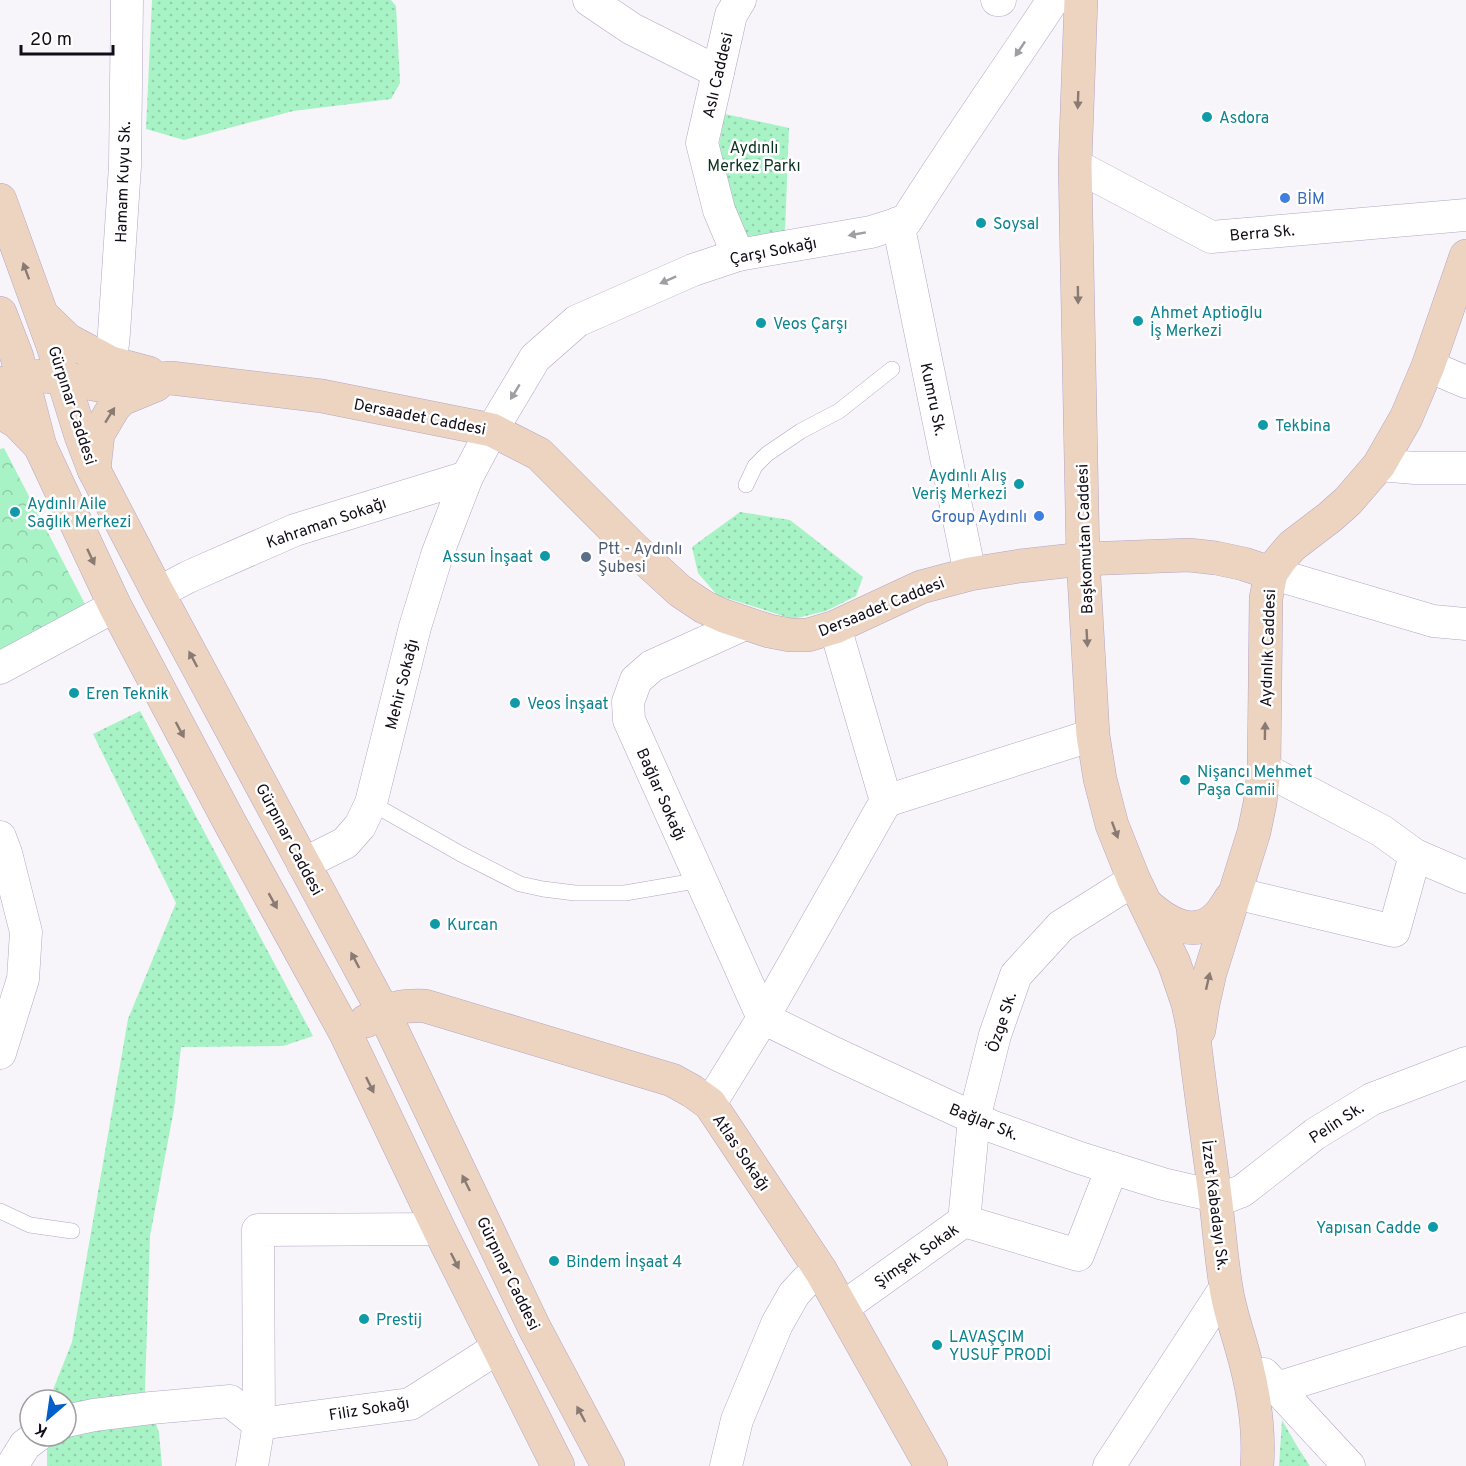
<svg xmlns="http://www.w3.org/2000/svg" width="1466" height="1466" font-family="Overpass,sans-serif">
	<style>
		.grass { fill: url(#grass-dots) }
		.forest { fill: url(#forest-crowns) }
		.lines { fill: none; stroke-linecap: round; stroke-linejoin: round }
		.lane-casing { stroke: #b4a6c5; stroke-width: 16 }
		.street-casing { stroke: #b4a6c5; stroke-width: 33 }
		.secondary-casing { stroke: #b4a6c5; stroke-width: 34 }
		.lane { stroke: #fff; stroke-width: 15 }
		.street { stroke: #fff; stroke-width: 32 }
		.secondary { stroke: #edd4c0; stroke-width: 33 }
		.oneway { fill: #a09ea3 }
		.oneway2 { fill: #8a7a74 }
		.culture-dot { fill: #0f9aa8; stroke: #fff; stroke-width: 2 }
		.shop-dot { fill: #3f7fe0; stroke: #fff; stroke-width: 2 }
		.service-dot { fill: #5c6f8a; stroke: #fff; stroke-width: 2 }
		.labels { text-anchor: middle; stroke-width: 5; stroke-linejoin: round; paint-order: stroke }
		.street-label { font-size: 16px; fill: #120d18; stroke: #fff }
		.culture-label { font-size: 16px; fill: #0d838f; stroke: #fff; text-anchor: start }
		.park-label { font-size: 16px; fill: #07321d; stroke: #fff }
		.shop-label { font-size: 16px; fill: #366cbe; stroke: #fff; text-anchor: start }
		.service-label { font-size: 16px; fill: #4e5e75; stroke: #fff; text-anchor: start }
	</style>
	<defs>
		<pattern id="grass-dots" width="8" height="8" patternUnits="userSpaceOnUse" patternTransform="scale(1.5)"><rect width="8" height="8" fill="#a8f3c6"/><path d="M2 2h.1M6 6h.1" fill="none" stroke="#90cfa9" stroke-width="1.8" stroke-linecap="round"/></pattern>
		<pattern id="forest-crowns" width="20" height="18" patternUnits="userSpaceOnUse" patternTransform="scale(1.5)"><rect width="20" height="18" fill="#a8f3c6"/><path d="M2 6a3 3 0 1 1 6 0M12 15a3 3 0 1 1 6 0" fill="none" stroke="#90cfa9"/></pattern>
	</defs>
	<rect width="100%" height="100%" fill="#f7f4fa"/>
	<g class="grass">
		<path d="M152 0H391L396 6 400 83 391 99 293 111 184 140 146 129Z"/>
		<path d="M725 114 789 128 785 233 744 240 716 160Z"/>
		<path d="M740 512 790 520 863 577 856 596 826 611 793 619 717 595 698 573 692 547Z"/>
		<path d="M140 711 313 1036 283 1046 181 1047 174 1109 150 1236 145 1390 159 1433 162 1466H47V1436H66V1400H49L72 1342 128 1019 176 903 93 734Z"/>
		<path d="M1282 1420 1297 1446 1310 1466H1279Z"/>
	</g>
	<path class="forest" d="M4 448 85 604 0 651V449Z"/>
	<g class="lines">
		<g class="lane-casing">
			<g id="lane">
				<path d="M746 485 755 466 767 454 801 431 839 411 892 369"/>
				<path d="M371 803 461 854 520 884 543 889 575 893H625L701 880"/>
				<path d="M0 1211 30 1225 72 1231"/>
			</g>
		</g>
		<g class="street-casing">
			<g id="street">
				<path d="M589 0 632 29 718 72"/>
				<path d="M997 0H1000"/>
				<path d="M1075 165 1211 237 1466 215"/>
				<path d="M898 223 970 574"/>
				<path d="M738 255 719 210 702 143 731 15 740 0"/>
				<path d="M111 363 114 333 125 166 127 0"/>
				<path d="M1428 366 1466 382"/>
				<path d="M1379 465 1415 468H1466"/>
				<path d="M1271 573 1433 621 1466 624"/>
				<path d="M158 593 188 577 295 530 467 477"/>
				<path d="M835 627 886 801 763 1018 834 1053 991 1126 1080 1158 1163 1184 1215 1196H1229L1242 1191 1315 1134 1372 1099 1466 1063"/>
				<path d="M0 668 115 606"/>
				<path d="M1264 769 1382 831 1415 855 1466 877"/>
				<path d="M886 801 1093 735"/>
				<path d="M0 837 6 853 26 932 23 979 0 1053"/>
				<path d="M303 864 345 843 360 826 371 803 415 627 437 555 467 477 492 430 535 358 577 321 693 270 738 255 871 232 906 221C953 146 1004 74 1053 0"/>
				<path d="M1235 893 1394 931 1415 855"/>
				<path d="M710 1104 763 1018 629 720 628 702 636 680 652 666 745 624"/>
				<path d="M964 1221 974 1119 995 1035 1016 975 1061 926 1134 880"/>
				<path d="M842 1308 964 1221 1078 1255 1112 1168"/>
				<path d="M1264 1374 1349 1466"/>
				<path d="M1277 1388 1466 1329"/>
				<path d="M66 1421 94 1415 151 1408 230 1401 259 1424 410 1404 499 1347"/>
				<path d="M12 1466 25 1445 37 1436"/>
				<path d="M252 1466 259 1424 258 1230 439 1229"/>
				<path d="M726 1466 737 1420 777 1324 794 1294 806 1281 821 1271"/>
				<path d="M1109 1466 1226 1287"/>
			</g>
		</g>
		<g class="secondary-casing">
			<g id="secondary">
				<path d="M1081 0 1075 165 1083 559 1093 735 1100 779 1112 825 1134 880 1174 963 1188 1004 1193 1028C1199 1084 1208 1140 1215 1196 1219 1226 1221 1257 1226 1287 1229 1308 1236 1328 1242 1349 1253 1387 1260 1426 1257 1466"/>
				<path d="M0 200 53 346 81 436 94 470 158 593 383 1011 534 1327 608 1466"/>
				<path d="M0 313 17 357 40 446 115 606 230 823 345 1032 439 1229 558 1466"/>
				<path d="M43 316 68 340 111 363 149 373"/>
				<path d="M0 384 33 377 43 376 63 378 98 385 171 378 322 396 492 430 539 454 633 548 680 591 704 607 724 616 769 631 790 635H808L835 627 921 587 970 574 1020 566 1083 559 1189 555 1216 558 1244 564 1271 573"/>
				<path d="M0 412 17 422 40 446"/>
				<path d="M94 470 98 434 114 407 122 399 156 385"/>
				<path d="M1147 905C1166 922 1193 939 1216 918 1222 913 1226 905 1231 898"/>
				<path d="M366 1021C388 1009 400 1005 425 1006L672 1080 692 1091 710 1104 821 1271 931 1466"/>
				<path d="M1199 1030 1203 1004 1210 973 1254 832 1260 803 1264 769 1266 598 1271 573 1280 560 1292 546 1330 517 1348 501 1379 465 1406 418 1428 366 1466 256"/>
			</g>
		</g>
		<use href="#lane" class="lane"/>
		<use href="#street" class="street"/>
		<use href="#secondary" class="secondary"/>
	</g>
	<defs><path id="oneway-solid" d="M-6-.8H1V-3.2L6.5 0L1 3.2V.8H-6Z" transform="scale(1.5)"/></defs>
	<g class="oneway">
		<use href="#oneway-solid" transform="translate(1020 49) rotate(124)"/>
		<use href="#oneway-solid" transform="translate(857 234) rotate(170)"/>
		<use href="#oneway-solid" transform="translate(668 280) rotate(156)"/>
		<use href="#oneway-solid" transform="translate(515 392) rotate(121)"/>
	</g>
	<g class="oneway2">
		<use href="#oneway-solid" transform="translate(1078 100) rotate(92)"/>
		<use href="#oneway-solid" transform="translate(26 271) rotate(-110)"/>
		<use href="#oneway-solid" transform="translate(1078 295) rotate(89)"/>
		<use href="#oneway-solid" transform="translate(110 415) rotate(-58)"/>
		<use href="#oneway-solid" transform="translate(91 557) rotate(65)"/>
		<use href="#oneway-solid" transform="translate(1087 638) rotate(87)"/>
		<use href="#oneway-solid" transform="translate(193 659) rotate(-118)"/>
		<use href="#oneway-solid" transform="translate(180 730) rotate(62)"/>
		<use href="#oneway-solid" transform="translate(1265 731) rotate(-89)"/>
		<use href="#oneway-solid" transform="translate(1115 830) rotate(70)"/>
		<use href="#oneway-solid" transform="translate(273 901) rotate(61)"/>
		<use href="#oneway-solid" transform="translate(355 960) rotate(-118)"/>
		<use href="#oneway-solid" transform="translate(1208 981) rotate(-77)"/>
		<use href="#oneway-solid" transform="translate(370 1085) rotate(64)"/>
		<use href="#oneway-solid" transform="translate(466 1183) rotate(-116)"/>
		<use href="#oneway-solid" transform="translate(455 1261) rotate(63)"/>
		<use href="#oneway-solid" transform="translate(581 1414) rotate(-118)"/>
	</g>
	<g class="culture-dot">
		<circle cx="1207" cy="117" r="6"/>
		<circle cx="981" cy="223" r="6"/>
		<circle cx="1138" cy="321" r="6"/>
		<circle cx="761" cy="323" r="6"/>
		<circle cx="1263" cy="425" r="6"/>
		<circle cx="1019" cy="484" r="6"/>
		<circle cx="15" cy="512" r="6"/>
		<circle cx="545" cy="556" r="6"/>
		<circle cx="74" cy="693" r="6"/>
		<circle cx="515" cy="703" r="6"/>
		<circle cx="1185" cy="780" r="6"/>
		<circle cx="435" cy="924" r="6"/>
		<circle cx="1433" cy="1227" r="6"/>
		<circle cx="554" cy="1261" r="6"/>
		<circle cx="364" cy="1319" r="6"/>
		<circle cx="937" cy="1345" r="6"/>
	</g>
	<g class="shop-dot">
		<circle cx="1285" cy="198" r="6"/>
		<circle cx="1039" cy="516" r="6"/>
	</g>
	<circle class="service-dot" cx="586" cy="557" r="6"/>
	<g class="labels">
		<g class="street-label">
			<text transform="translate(717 75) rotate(-77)" y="6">Aslı Caddesi</text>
			<text transform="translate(122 182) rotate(-88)" y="6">Hamam Kuyu Sk.</text>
			<text transform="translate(1262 232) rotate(-5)" y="6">Berra Sk.</text>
			<text transform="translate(773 250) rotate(-11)" y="6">Çarşı Sokağı</text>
			<text transform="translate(934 399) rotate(78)" y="6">Kumru Sk.</text>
			<text transform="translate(73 405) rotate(72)" y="6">Gürpınar Caddesi</text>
			<text transform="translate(420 416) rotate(11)" y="6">Dersaadet Caddesi</text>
			<text transform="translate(326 522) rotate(-19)" y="6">Kahraman Sokağı</text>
			<text transform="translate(1084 539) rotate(-92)" y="6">Başkomutan Caddesi</text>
			<text transform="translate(881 606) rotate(-22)" y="6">Dersaadet Caddesi</text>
			<text transform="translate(1267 648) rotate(-88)" y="6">Aydınlık Caddesi</text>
			<text transform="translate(401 684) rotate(-76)" y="6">Mehir Sokağı</text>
			<text transform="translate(662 794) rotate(66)" y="6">Bağlar Sokağı</text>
			<text transform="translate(290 839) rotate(62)" y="6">Gürpınar Caddesi</text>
			<text transform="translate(1001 1022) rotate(-72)" y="6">Özge Sk.</text>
			<text transform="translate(984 1121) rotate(22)" y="6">Bağlar Sk.</text>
			<text transform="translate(1336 1122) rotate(-33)" y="6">Pelin Sk.</text>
			<text transform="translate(742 1152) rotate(56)" y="6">Atlas Sokağı</text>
			<text transform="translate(1216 1205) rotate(83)" y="6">İzzet Kabadayı Sk.</text>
			<text transform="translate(916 1255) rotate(-35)" y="6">Şimşek Sokak</text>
			<text transform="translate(509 1273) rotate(64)" y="6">Gürpınar Caddesi</text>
			<text transform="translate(369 1408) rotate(-9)" y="6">Filiz Sokağı</text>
		</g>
		<g class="culture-label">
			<text x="1219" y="123">Asdora</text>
			<text x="993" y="229">Soysal</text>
			<text x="1150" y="318">Ahmet Aptioğlu<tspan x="1150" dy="18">İş Merkezi</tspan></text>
			<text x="773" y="329">Veos Çarşı</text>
			<text x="1275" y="431">Tekbina</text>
			<text x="1007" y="481" text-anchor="end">Aydınlı Alış<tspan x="1007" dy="18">Veriş Merkezi</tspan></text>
			<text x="27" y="509">Aydınlı Aile<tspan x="27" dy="18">Sağlık Merkezi</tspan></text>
			<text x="533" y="562" text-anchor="end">Assun İnşaat</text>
			<text x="86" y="699">Eren Teknik</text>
			<text x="527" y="709">Veos İnşaat</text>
			<text x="1197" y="777">Nişancı Mehmet<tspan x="1197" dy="18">Paşa Camii</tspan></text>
			<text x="447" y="930">Kurcan</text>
			<text x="1421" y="1233" text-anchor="end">Yapısan Cadde</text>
			<text x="566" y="1267">Bindem İnşaat 4</text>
			<text x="376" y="1325">Prestij</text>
			<text x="949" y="1342">LAVAŞÇIM<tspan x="949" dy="18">YUSUF PRODİ</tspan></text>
		</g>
		<g class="park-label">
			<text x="754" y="153">Aydınlı<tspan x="754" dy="18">Merkez Parkı</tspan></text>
		</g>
		<g class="shop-label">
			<text x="1297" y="204">BİM</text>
			<text x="1027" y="522" text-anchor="end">Group Aydınlı</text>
		</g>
		<g class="service-label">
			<text x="598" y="554">Ptt - Aydınlı<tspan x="598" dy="18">Şubesi</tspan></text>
		</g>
	</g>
	<g transform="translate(48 1418) rotate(209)"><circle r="28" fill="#ffffff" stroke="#a09ea3" stroke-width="1.5"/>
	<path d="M0-4.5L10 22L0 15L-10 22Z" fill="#005fc8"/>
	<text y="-9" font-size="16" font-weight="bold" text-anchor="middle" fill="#120d18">K</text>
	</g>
	<path d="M21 45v9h92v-9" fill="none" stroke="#120d18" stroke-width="3"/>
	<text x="30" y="45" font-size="18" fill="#120d18" stroke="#ffffff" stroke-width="4.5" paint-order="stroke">20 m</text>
</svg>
